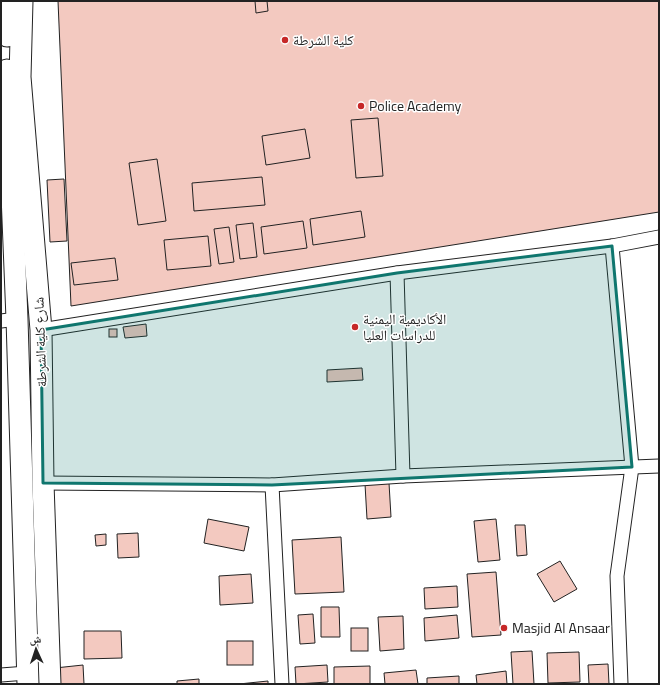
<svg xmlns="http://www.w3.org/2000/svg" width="660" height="685" font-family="'Titillium Web','Noto Naskh Arabic',sans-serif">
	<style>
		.building { fill: #f3c9c0; stroke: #222 }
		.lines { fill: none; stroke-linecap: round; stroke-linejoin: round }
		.minor-casing { stroke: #222; stroke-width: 15 }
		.primary-casing { stroke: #222; stroke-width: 23 }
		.minor { stroke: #fff; stroke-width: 13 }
		.primary { stroke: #fff; stroke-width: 21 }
		.marked { fill: #0f766e; fill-opacity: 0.2; stroke: #0f766e; stroke-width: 3; stroke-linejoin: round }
		.poi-dot { fill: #c62828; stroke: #fff; stroke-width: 1.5 }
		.labels { text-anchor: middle; stroke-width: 3; stroke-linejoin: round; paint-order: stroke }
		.poi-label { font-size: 14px; fill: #222; stroke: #fff; text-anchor: start }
		.street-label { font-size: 14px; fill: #222; stroke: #fff }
	</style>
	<rect width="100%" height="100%" fill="#fff"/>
	<g class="building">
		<path d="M58 1H659V212L71 306Z"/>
		<path d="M255 1H267L268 11 256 13Z"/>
		<path d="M378 118 383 176 356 178 351 120Z"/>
		<path d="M305 129 310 158 266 165 262 136Z"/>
		<path d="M157 159 166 221 138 225 129 163Z"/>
		<path d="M262 177 265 205 194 211 192 183Z"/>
		<path d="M64 179 67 241 50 242 47 180Z"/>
		<path d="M361 211 365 237 313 245 310 219Z"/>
		<path d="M303 221 307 248 264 254 261 227Z"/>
		<path d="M253 223 257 257 240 259 236 225Z"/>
		<path d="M229 227 234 262 219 264 214 229Z"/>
		<path d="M208 236 211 266 167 270 164 240Z"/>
		<path d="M115 258 118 280 74 285 71 263Z"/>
		<path d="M146 324 147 336 125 338 123 327Z"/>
		<rect x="109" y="329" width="8" height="8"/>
		<path d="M362 368 363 380 327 382V370Z"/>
		<path d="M389 483 391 517 367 519 365 484Z"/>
		<path d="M208 519 249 527 244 551 204 543Z"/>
		<path d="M496 519 500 560 478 562 474 521Z"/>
		<path d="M515 525H525L527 555 517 556Z"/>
		<path d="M138 533 139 557 118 558 117 534Z"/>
		<path d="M106 534V545L96 546 95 535Z"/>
		<path d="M341 537 344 592 295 594 292 540Z"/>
		<path d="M560 561 577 589 554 602 537 574Z"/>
		<path d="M496 572 501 635 472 637 467 574Z"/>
		<path d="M251 574 253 603 220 605 219 576Z"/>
		<path d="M457 586 458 607 425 609 424 588Z"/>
		<path d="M321 607H339L340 637H321Z"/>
		<path d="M313 614 315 643 300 644 298 615Z"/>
		<path d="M457 615 459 638 425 641 424 618Z"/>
		<path d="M403 616 404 649 380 651 378 617Z"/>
		<rect x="351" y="628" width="17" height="23"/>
		<path d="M84 631H121L122 658 84 659Z"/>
		<rect x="227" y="641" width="26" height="24"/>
		<path d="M532 651 534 684H513L511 652Z"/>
		<path d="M579 652 580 682 548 683 547 653Z"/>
		<path d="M608 664 609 684H589L588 665Z"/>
		<path d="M83 665 84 684H57L55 668Z"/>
		<path d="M327 665 328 682 296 684 295 667Z"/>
		<path d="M370 666V684H334V667Z"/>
		<path d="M416 670 418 684H385L384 673Z"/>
		<path d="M506 671 507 684H477L476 675Z"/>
		<path d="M459 676V684H427V678Z"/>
		<path d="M199 679V684H177V681Z"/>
		<path d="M268 681V684H239Z"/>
	</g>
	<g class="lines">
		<g class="minor-casing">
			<g id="minor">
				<path d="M612 246 632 467 617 576 621 684"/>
				<path d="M397 273 403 476"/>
				<path d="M1 321 17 319"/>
				<path d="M41 330 397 273 612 246 659 237"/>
				<path d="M43 483 272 485 403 476 659 466"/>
				<path d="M272 485 282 684"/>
				<path d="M1 675 27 673"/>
			</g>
		</g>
		<g class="primary-casing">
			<g id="primary">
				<path d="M22 1 20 77 41 330 43 483 50 684"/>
				<path d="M7 36V1"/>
				<path d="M7 70 17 319 28 684"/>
			</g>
		</g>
		<use href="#minor" class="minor"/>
		<use href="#primary" class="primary"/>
	</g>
	<path class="marked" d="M612 246 632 467 272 485 43 483 41 330 397 273Z"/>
	<g class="poi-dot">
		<circle cx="285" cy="40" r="4"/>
		<circle cx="361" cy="106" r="4"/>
		<circle cx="355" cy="327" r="4"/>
		<circle cx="504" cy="628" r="4"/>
	</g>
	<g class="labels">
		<g class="poi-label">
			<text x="293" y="45">كلية الشرطة</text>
			<text x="369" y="111">Police Academy</text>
			<text x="363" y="324">الأكاديمية اليمنية<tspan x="363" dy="16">للدراسات العليا</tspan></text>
			<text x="512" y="633">Masjid Al Ansaar</text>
		</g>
		<g class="street-label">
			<text transform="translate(40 342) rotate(-92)" y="5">شارع كلية الشرطة</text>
		</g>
	</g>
	<rect width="660" height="685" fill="none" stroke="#222222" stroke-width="4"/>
	<g transform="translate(36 649) rotate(357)" stroke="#ffffff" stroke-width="3" paint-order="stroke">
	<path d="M0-3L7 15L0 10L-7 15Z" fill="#222222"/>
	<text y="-6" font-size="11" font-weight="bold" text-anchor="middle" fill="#222222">ش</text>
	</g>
</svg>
